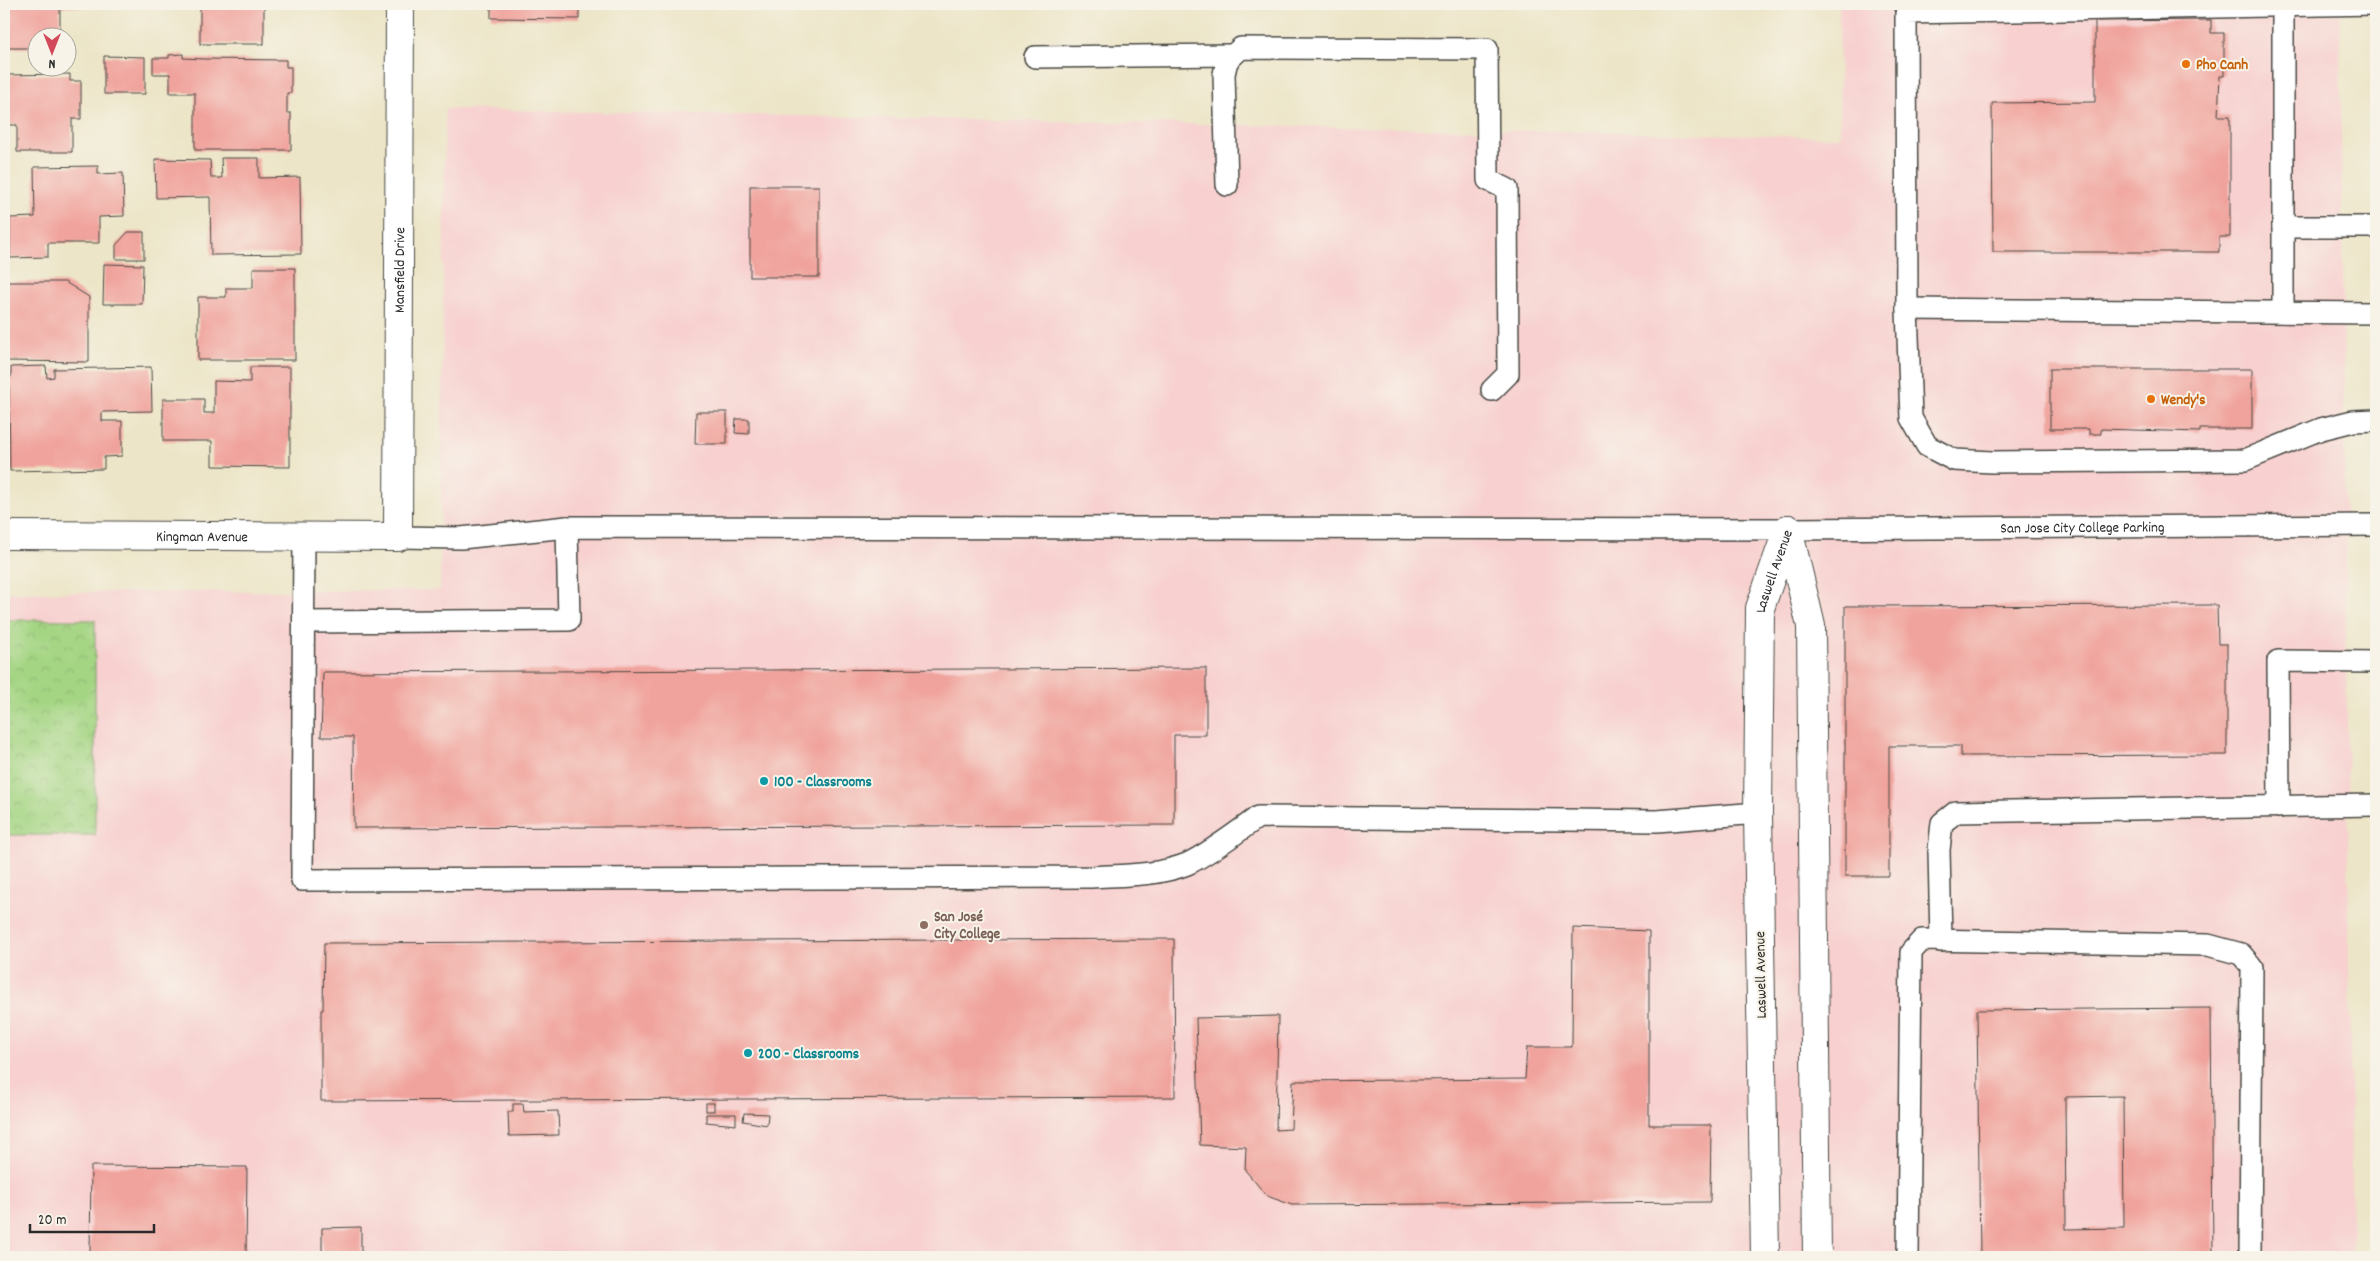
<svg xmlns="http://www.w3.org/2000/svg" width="2380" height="1261" font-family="Dekko,sans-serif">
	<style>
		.built { fill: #f7d0cf }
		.park { fill: url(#park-crowns); stroke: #688057 }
		.building { fill: #f0a39c; fill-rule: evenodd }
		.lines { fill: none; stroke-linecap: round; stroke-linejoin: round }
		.lane-casing { stroke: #484742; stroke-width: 24 }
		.street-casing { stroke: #484742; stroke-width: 30 }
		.lane { stroke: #fff; stroke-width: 21 }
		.street { stroke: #fff; stroke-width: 28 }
		.food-dot { fill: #e8710a; stroke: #f7f3e8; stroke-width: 2 }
		.culture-dot { fill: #0f9aa8; stroke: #f7f3e8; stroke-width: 2 }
		.education-dot { fill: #8d6e63; stroke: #f7f3e8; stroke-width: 2 }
		.labels { text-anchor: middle; stroke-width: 4; stroke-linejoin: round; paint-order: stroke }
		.food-label { font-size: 15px; font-weight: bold; fill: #c56008; stroke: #f7f3e8; text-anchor: start }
		.street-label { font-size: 15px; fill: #2b2b2b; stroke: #f7f3e8 }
		.culture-label { font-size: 15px; font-weight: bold; fill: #0d838f; stroke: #f7f3e8; text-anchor: start }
		.education-label { font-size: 15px; font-weight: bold; fill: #785e54; stroke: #f7f3e8; text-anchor: start }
	</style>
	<defs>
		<pattern id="park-crowns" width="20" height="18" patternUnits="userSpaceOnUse" patternTransform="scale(1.25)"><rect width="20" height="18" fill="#a4d583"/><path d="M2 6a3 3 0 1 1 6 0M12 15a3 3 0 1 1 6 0" fill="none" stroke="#8db771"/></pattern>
	</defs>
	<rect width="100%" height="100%" fill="#f7f3e8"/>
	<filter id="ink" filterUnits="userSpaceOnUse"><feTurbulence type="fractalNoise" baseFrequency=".02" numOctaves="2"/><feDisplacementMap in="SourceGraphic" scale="10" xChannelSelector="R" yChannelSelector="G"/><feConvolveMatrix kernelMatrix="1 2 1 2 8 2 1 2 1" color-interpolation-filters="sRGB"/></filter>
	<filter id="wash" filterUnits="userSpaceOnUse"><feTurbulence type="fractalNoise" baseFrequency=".0096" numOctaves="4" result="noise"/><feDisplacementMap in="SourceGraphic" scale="20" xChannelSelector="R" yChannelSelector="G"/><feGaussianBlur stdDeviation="1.12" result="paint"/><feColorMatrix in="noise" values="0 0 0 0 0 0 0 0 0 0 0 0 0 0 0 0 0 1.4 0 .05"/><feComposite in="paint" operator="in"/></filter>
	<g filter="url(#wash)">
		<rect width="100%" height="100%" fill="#ece5c7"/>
		<path class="built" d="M1839 4H2340L2352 1257H4V593L440 590 445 109 1840 137Z"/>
		<rect class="park" x="4" y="620" width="91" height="215"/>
		<g id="blocks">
			<g class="building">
				<path d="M4 4H82V7H60V38H38V48H5Z"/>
				<rect x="200" y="4" width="64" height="40"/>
				<path d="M491 4H579V19L491 18Z"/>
				<path d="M2211 20V33H2224V76H2220L2218 116H2230V237H2219V252H1993L1992 103 2095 102V21Z"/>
				<path d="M183 54V58L204 59 286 60V67H291V93H287V113H291V150H195V93H170V74H153V58H169V55Z"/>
				<path d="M104 56 145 57V94H104Z"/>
				<path d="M70 74V81H81V119H72V152H17V125H7L6 75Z"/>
				<path d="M221 158H259V178L300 177 301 254 211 255 210 197 156 198 155 159 210 160 211 178H222Z"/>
				<path d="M98 166V174L123 173 124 216 99 217V243H48V257L10 258V218L35 217 34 167Z"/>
				<rect x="750" y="186" width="69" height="91"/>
				<path d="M128 232H144V259H116V245Z"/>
				<path d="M104 264 143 265 142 304H103Z"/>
				<path d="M253 268H295V360H198V297H226V288H253Z"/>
				<path d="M4 282H65L89 297V362L4 361Z"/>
				<path d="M46 366 47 378 54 377V369L151 367 152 411 102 412V421H122V456L104 457V469L10 471 9 377H11V367Z"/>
				<path d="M250 367H290V467L212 466V441H163V399H204V413H214V381L250 382Z"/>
				<path d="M2050 369H2252V429H2200V432L2101 429V434H2089V429H2050Z"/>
				<path d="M696 412H727V444H695Z"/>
				<path d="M736 419H749V434L735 433Z"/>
				<path d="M2217 605 2218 644H2227V755L1961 756V746H1889V876H1845V606Z"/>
				<path d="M1206 668V735H1174V825L354 828 353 737H321L323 672Z"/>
				<path d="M1573 928 1649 931V1125H1711L1710 1202 1292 1205 1267 1196 1245 1170 1246 1147 1200 1145 1196 1018 1278 1016 1276 1130 1291 1129 1293 1081 1525 1079 1527 1047H1572Z"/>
				<path d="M1174 939 1175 1097 321 1101V1010H323L324 943Z"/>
				<path d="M2211 1008 2213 1257H1980L1977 1010ZM2123 1096 2124 1228 2066 1229 2065 1097Z"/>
				<rect x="706" y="1103" width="8" height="8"/>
				<path d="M513 1104H523L524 1112 558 1111 559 1135 509 1136 508 1112H513Z"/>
				<path d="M744 1113 768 1114 767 1125 743 1121Z"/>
				<path d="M706 1114H736V1125L706 1122Z"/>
				<path d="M91 1166 247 1167 246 1257H90Z"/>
				<path d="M361 1227V1257H322V1228Z"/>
			</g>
		</g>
	</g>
	<g filter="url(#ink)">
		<use href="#blocks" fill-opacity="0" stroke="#484742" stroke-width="1"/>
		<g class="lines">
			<g class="lane-casing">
				<g id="lane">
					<path d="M2376 4 1906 13 1907 309 1911 418 1927 446 1954 460 1992 462 2245 460 2321 429 2353 421 2376 420"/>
					<path d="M2283 6V312"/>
					<path d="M1035 57 1233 55"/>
					<path d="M1227 185 1224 74 1227 61 1241 48 1487 49 1488 180 1507 189 1508 374 1492 390"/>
					<path d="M2283 227H2376"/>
					<path d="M1907 309 2376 313"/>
					<path d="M304 536 302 880 1091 877C1123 875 1157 876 1187 864 1207 855 1239 831 1258 817L1657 821 1758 813"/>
					<path id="s1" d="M398 537 461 538 567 527 1788 529 2376 525"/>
					<path d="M304 622 569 620 567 527"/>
					<path d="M2279 807 2278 661 2376 662"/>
					<path d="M1941 941 1939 850 1942 823 1956 812 2376 805"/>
					<path d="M1908 1257 1911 952 1922 940 2208 945 2241 954 2252 967 2250 1257"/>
				</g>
			</g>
			<g class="street-casing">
				<g id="street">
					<path d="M1788 529 1811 626 1817 1257"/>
					<path id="s2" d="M4 535 398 537 400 4"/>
					<path id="s3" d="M1765 1257 1758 813 1760 608 1788 529"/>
				</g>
			</g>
			<use href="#lane" class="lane"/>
			<use href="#street" class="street"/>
		</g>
	</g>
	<g class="food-dot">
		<circle cx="2186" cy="64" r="5"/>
		<circle cx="2151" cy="399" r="5"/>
	</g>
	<g class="culture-dot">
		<circle cx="764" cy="781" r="5"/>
		<circle cx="748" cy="1053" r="5"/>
	</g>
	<circle class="education-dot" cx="924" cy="925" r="5"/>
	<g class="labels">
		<g class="food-label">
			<text x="2196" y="69">Pho Canh</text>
			<text x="2161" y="404">Wendy's</text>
		</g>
		<g class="street-label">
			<text dy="5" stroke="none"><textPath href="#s2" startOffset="661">Mansfield Drive</textPath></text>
			<text dy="5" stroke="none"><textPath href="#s1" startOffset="1685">San Jose City College Parking</textPath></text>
			<text dy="5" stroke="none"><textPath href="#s2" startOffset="198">Kingman Avenue</textPath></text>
			<text dy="5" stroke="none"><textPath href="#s3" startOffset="688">Laswell Avenue</textPath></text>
			<text transform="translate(1760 975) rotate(-91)" y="5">Laswell Avenue</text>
		</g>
		<g class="culture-label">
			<text x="774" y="786">100 - Classrooms</text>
			<text x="758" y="1058">200 - Classrooms</text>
		</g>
		<g class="education-label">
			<text x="934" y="921">San José<tspan x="934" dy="17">City College</tspan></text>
		</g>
	</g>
	<rect width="2380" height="1261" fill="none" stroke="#f7f3e8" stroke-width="20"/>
	<g transform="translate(52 52) rotate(180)"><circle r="24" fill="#f7f3e8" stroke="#a5a39c"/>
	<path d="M0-4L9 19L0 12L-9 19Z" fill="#d1495b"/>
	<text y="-8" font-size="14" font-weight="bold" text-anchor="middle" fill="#2b2b2b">N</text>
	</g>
	<path d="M30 1224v8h124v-8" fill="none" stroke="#2b2b2b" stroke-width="2.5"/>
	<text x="38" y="1224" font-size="15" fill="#2b2b2b" stroke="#f7f3e8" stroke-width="4" paint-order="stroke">20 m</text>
</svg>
